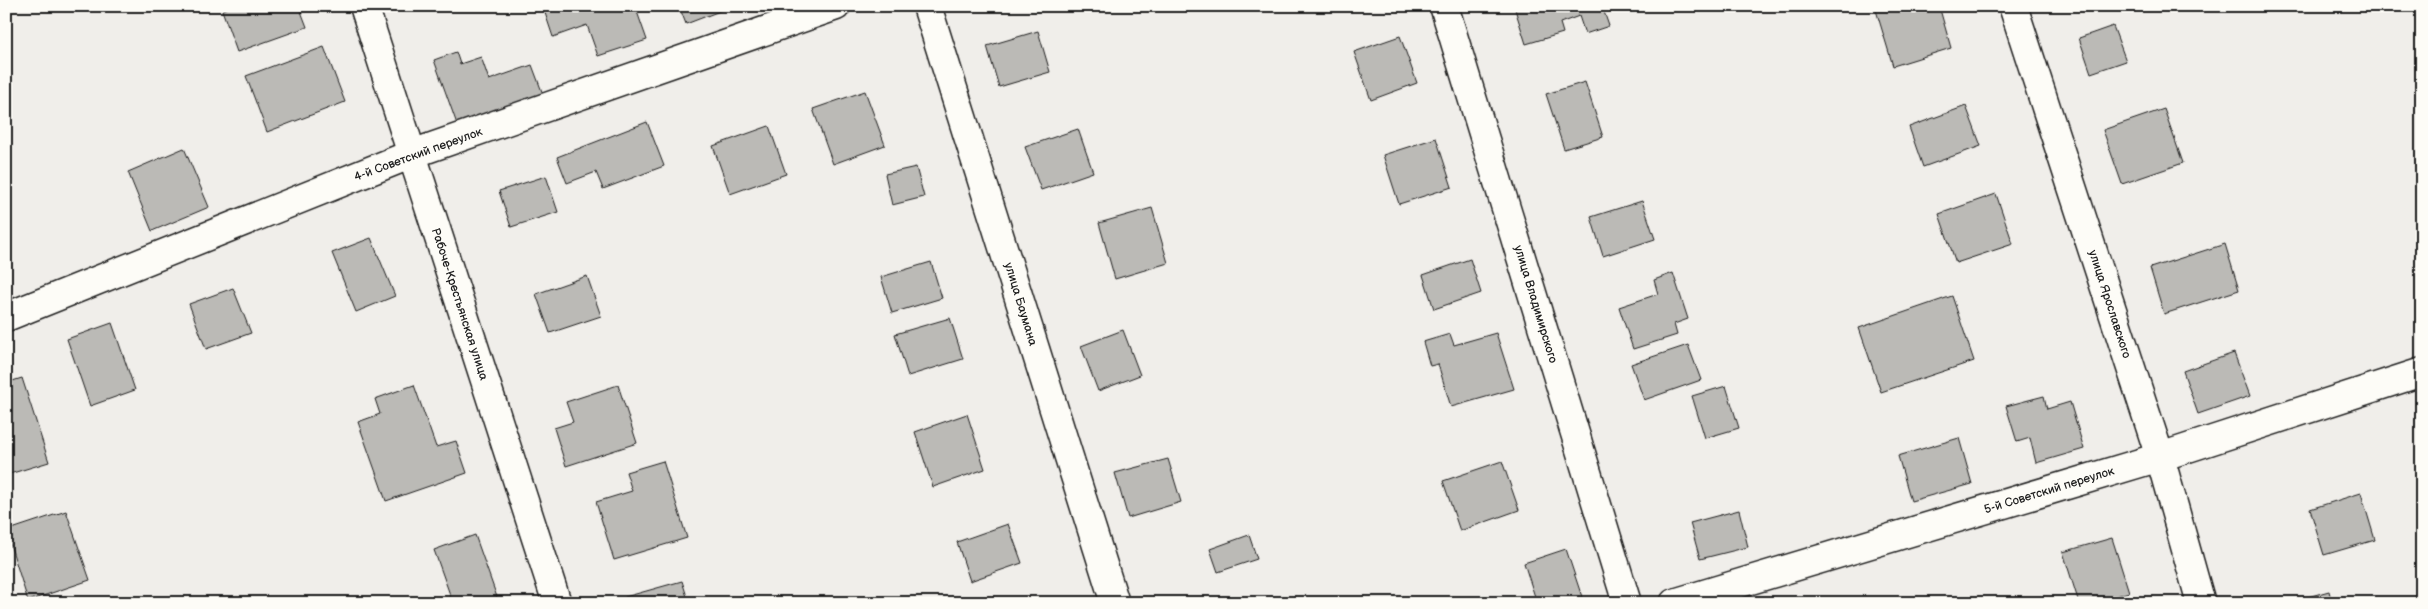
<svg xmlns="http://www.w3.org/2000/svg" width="2428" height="609" font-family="'Balsamiq Sans',sans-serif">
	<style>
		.building { fill: #bbbab6; stroke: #1c1c1c }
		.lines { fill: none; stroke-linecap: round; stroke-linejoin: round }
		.street-casing { stroke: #1c1c1c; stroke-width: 31 }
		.secondary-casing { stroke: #1c1c1c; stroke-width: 31 }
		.street { stroke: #fdfcf7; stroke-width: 28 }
		.secondary { stroke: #fdfcf7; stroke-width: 28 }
		.labels { text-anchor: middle; stroke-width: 5; stroke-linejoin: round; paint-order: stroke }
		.street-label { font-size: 12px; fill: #1c1c1c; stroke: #fdfcf7 }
	</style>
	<rect width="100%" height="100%" fill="#f0eeea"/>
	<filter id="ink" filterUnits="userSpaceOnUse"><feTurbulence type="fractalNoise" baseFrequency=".02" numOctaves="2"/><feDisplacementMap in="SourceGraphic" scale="10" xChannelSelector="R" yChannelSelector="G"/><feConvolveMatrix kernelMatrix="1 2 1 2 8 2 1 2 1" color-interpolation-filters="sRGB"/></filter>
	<g filter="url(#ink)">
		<g class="building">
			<path d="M233 6H299L307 27 237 52 222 10Z"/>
			<path d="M546 6H635L647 40 598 56 587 25 553 37 543 7Z"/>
			<path d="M679 6H724L725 9 686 24Z"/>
			<path d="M1514 6H1602L1609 26 1585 34 1579 16 1560 23 1563 33 1526 44Z"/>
			<path d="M1887 6H1939L1951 48 1893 66 1876 10Z"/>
			<path d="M2113 26 2126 61 2091 73 2079 38Z"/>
			<path d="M1038 31 1050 72 999 87 987 46Z"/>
			<path d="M1400 36 1417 83 1371 100 1354 52Z"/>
			<path d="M324 47 345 102 267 132 246 76Z"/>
			<path d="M456 52 460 64 481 57 489 80 532 65 544 97 458 127 434 60Z"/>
			<path d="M1585 82 1603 137 1564 149 1546 94Z"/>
			<path d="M865 91 885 145 833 164 813 109Z"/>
			<path d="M1966 106 1981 146 1923 167 1909 127Z"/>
			<path d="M2164 109 2183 163 2122 184 2103 130Z"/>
			<path d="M647 122 664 166 603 189 596 172 567 183 557 157Z"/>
			<path d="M769 126 786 174 730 194 713 146Z"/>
			<path d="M1078 129 1093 172 1041 190 1025 147Z"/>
			<path d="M1436 138 1452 187 1399 204 1383 155Z"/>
			<path d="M184 148 209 207 152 231 128 172Z"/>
			<path d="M916 167 924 197 892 205 885 174Z"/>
			<path d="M546 176 558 212 511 227 499 191Z"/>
			<path d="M1996 194 2013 244 1956 263 1939 214Z"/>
			<path d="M1642 201 1655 239 1603 256 1591 217Z"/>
			<path d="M1152 208 1168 263 1115 279 1099 223Z"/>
			<path d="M371 238 395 296 356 312 332 253Z"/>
			<path d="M2225 244 2239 290 2164 314 2150 268Z"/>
			<path d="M1470 259 1481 293 1434 309 1423 275Z"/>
			<path d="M931 262 942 298 892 313 881 277Z"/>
			<path d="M1673 273 1688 319 1674 324 1677 335 1633 349 1619 307 1658 294 1654 280Z"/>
			<path d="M587 276 601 316 550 333 536 294Z"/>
			<path d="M233 288 251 333 206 349 189 304Z"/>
			<path d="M1952 296 1974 361 1881 392 1859 328Z"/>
			<path d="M950 318 963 359 908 376 895 334Z"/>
			<path d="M112 323 135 390 90 406 67 339Z"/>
			<path d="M1123 330 1140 375 1098 391 1081 346Z"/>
			<path d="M1496 333 1514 389 1451 407 1438 364 1430 366 1423 342 1450 334 1454 345Z"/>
			<path d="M1688 345 1701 380 1644 400 1631 364Z"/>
			<path d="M2234 353 2250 396 2198 414 2183 371Z"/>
			<path d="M22 378 49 462 6 475V383Z"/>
			<path d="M414 385 436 447 456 441 467 473 386 501 358 422 380 414 375 399Z"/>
			<path d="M618 385 637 443 566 466 554 428 573 422 566 402Z"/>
			<path d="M1726 386 1739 428 1705 438 1692 396Z"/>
			<path d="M2044 396 2047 409 2070 402 2084 449 2036 463 2030 438 2017 442 2006 406Z"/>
			<path d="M967 414 985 469 933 487 915 432Z"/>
			<path d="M1959 438 1972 484 1911 501 1898 456Z"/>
			<path d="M1168 459 1181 502 1128 518 1115 473Z"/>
			<path d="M663 461 687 538 614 560 596 502 632 491 626 472Z"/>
			<path d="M1502 461 1519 510 1460 531 1443 481Z"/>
			<path d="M2361 493 2375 540 2324 555 2310 509Z"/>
			<path d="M1739 510 1748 547 1700 559 1690 523Z"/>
			<path d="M66 511 90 580 28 601 6 531Z"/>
			<path d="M1008 524 1022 563 970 581 957 542Z"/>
			<path d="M475 535 498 600 490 603H453L434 550Z"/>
			<path d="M1249 535 1257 559 1218 572 1210 549Z"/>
			<path d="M2112 538 2129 592 2094 603H2079L2063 552Z"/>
			<path d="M1566 549 1582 597 1566 603H1537L1524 563Z"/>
			<path d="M682 581 689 603H627L625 597Z"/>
			<path d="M2329 591 2332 603H2286Z"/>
		</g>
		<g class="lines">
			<g class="street-casing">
				<g id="street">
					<path d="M364 6 557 603"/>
					<path d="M927 6 1115 603"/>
					<path d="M1444 6 1627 603"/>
					<path d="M2013 6 2160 457 2201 603"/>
					<path d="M6 317 412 154 836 6"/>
				</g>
			</g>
			<g class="secondary-casing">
				<path id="secondary" d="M1674 603 2160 457 2422 372"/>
			</g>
			<use href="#street" class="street"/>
			<use href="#secondary" class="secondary"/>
		</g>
	</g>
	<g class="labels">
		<g class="street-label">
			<text transform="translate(418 154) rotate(-20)" y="4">4-й Советский переулок</text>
			<text transform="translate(460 304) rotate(72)" y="4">Рабоче-Крестьянская улица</text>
			<text transform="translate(1021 304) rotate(73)" y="4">улица Баумана</text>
			<text transform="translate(1536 304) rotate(73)" y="4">улица Владимирского</text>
			<text transform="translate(2110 304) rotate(72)" y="4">улица Ярославского</text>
			<text transform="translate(2049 490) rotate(-17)" y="4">5-й Советский переулок</text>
		</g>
	</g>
	<rect width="2428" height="609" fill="none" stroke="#fdfcf7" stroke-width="25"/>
	<rect x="12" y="12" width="2403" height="584" fill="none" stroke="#1c1c1c" stroke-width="2" filter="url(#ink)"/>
</svg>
